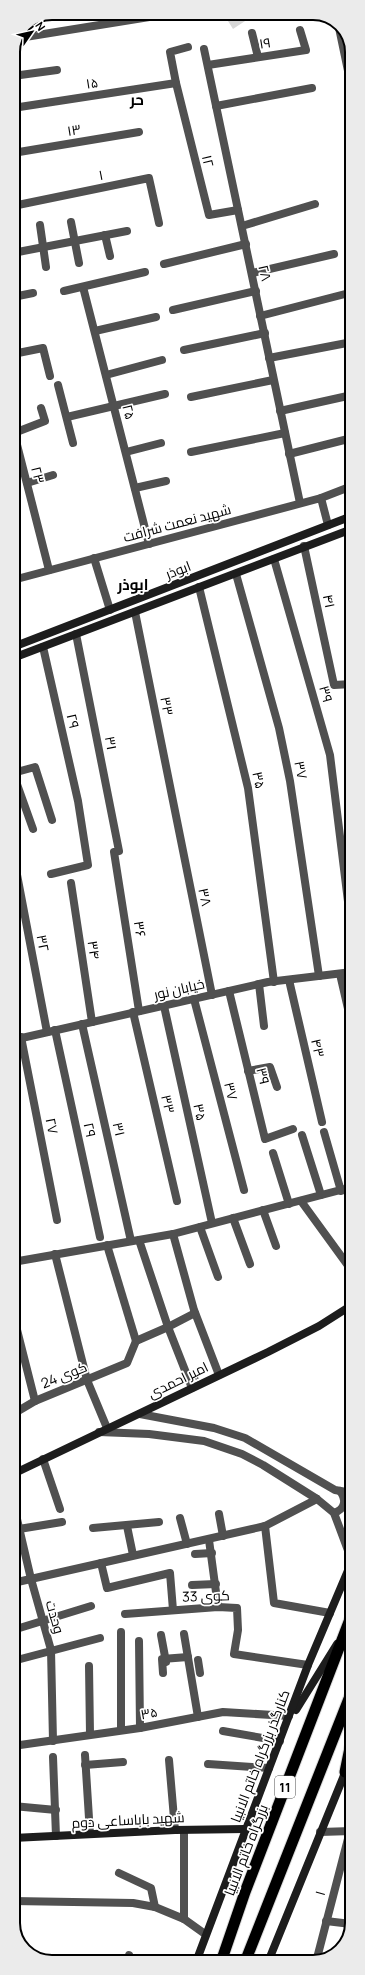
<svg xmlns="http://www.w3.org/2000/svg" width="365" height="1975" font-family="Manrope,Cairo,sans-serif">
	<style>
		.green { fill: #d7d7d7 }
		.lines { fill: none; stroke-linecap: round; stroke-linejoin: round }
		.trunk-casing { stroke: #dbdbdb; stroke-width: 13 }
		.minor { stroke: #505050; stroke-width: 8 }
		.tertiary { stroke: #505050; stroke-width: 8 }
		.secondary { stroke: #1d1d1d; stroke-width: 8 }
		.trunk { stroke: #000; stroke-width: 11 }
		.labels { text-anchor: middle; stroke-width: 3.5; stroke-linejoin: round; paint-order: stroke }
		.shield { fill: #fff; stroke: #4c4c4c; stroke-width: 1 }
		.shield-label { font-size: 13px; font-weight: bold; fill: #000 }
		.street-label { font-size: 14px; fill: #000; stroke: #fff }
		.neighbourhood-label { font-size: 15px; font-weight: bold; fill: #000; stroke: #fff }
		.rim { fill: none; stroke: #000; stroke-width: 2 }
	</style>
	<rect width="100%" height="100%" fill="#fff"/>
	<path class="green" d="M223 13H257L233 29Z"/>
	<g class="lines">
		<g class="trunk-casing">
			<g id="trunk">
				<path d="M345 1772 352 1738"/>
				<path d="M221 1962 245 1892 352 1614"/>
				<path d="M245 1962 352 1691"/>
			</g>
		</g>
		<g class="minor">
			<path d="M338 23 352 90"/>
			<path d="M252 33 258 57"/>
			<path d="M19 38 174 13"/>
			<path d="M188 47 170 52 176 83 209 215 238 210"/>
			<path d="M204 49 300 503"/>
			<path d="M208 65 306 50 300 30"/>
			<path d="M13 76 57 70"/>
			<path d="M216 106 312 88"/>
			<path d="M13 108 176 83"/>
			<path d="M13 153 139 132"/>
			<path d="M13 206 149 178 159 223"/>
			<path d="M71 222 79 263"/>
			<path d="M40 225 46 267"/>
			<path d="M242 226 315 204"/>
			<path d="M105 235 110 256"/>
			<path d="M13 253 127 231"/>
			<path d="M164 264 246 244"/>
			<path d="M252 273 334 254"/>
			<path d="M83 287 149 544"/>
			<path d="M64 291 145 272"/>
			<path d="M13 297 33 293"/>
			<path d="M173 310 256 291"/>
			<path d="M260 316 349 293"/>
			<path d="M95 331 156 317"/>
			<path d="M184 350 265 333"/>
			<path d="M13 354 43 348 50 376"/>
			<path d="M269 358 352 342"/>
			<path d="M106 375 162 360"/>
			<path d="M58 385 73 443"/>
			<path d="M191 397 273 380"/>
			<path d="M41 408 45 421 14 433 49 570"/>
			<path d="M280 411 352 395"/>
			<path d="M67 417 165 394"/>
			<path d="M126 452 161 443"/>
			<path d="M191 452 285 433"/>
			<path d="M289 454 352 438"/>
			<path d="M27 483 53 475"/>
			<path d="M135 488 166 481"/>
			<path d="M321 498 352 486"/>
			<path d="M304 546 334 685 352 684"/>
			<path d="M94 558 110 610"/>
			<path d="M274 559 330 755 352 934"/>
			<path d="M236 574 279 728 290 781 319 976"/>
			<path d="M199 587 248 788 274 982"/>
			<path d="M135 612 212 995"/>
			<path d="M76 634 119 851 114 852 139 1011"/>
			<path d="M43 647 78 801 88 865 51 874"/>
			<path d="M13 773 35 767 52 820"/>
			<path d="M13 773 33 829"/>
			<path d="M14 859 47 1032"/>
			<path d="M71 883 92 1022"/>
			<path d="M340 974 352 1026"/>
			<path d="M289 980 322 1122"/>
			<path d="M259 984 264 1026"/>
			<path d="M229 991 265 1139 293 1129"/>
			<path d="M194 999 244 1190"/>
			<path d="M164 1006 212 1223"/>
			<path d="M133 1012 177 1201"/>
			<path d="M82 1024 131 1241"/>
			<path d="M55 1030 100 1237"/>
			<path d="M21 1037 57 1220"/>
			<path d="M248 1071 270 1067 277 1087"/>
			<path d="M324 1132 341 1191"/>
			<path d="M302 1135 321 1195"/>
			<path d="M273 1153 289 1204"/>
			<path d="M301 1201 352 1271"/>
			<path d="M263 1210 276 1246"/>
			<path d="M233 1218 250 1264"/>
			<path d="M200 1227 218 1277"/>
			<path d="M173 1234 194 1310 219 1375"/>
			<path d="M139 1240 168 1327 192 1388"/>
			<path d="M107 1245 136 1341"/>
			<path d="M55 1254 87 1380 107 1428"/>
			<path d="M13 1262 173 1234 352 1187"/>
			<path d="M13 1314 35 1401"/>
			<path d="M13 1414 35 1401 127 1363 136 1341 168 1327 195 1313"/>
			<path d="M140 1414 214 1428 245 1438 335 1490 352 1493"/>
			<path d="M99 1432 149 1434 204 1441 242 1454 263 1465 317 1499 334 1513 352 1561"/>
			<path d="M43 1459 60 1509"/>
			<path d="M13 1502 31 1579 51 1650 53 1741"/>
			<path d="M334 1513C345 1509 347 1500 340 1491"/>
			<path d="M219 1514 223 1536"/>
			<path d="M180 1518 187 1544"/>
			<path d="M127 1526 133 1555"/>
			<path d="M265 1526 274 1603 330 1613"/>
			<path d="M93 1528 159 1522"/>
			<path d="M19 1529 62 1522"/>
			<path d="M209 1540 218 1607"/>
			<path d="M195 1554 212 1553"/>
			<path d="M101 1563 107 1588 170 1573 173 1610"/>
			<path d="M13 1583 265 1526 317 1499"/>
			<path d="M192 1585 216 1584"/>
			<path d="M125 1614 218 1607 237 1608 238 1630 234 1654 308 1665"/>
			<path d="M13 1630 91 1606"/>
			<path d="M184 1634 198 1717"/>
			<path d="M161 1635 166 1662"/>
			<path d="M139 1641 140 1728"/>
			<path d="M198 1660 200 1673"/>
			<path d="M13 1661 100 1638"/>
			<path d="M89 1666 90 1734"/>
			<path d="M163 1673 162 1659 188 1657"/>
			<path d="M121 1730V1632"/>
			<path d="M223 1731 280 1741"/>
			<path d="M13 1741 16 1689"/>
			<path d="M13 1746 140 1728 223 1712 289 1716"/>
			<path d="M85 1755 90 1834"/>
			<path d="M53 1757 56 1836"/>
			<path d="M169 1760 175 1830"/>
			<path d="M208 1764 269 1768"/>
			<path d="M85 1765 123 1762"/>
			<path d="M13 1806 17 1759"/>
			<path d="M13 1806 56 1810"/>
			<path d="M119 1873 151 1888 155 1907"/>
			<path d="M13 1901 133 1903 155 1907 184 1919 205 1934"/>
			<path d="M184 1919V1830"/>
			<path d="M326 1921 351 1924"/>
			<path d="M127 1962 129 1955"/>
			<path d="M316 1962 350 1831"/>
		</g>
		<g class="tertiary">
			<path d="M13 580 321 498 328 525"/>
			<path d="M13 1040 268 982 352 972"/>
			<path d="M320 1832 352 1831"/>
		</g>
		<g class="secondary">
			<path d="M13 647 352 516"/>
			<path d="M13 658 352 529"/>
			<path d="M13 1474 268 1352 319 1326 352 1305"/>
			<path d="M296 1710 337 1644"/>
			<path d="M13 1838 175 1830 245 1829"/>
			<path d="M196 1962 308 1665 352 1561"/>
			<path d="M268 1962 347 1768"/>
		</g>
		<use href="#trunk" class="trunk"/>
	</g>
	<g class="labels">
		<rect class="shield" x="275" y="1776" width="20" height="22" rx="3"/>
		<g class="shield-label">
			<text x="285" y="1792">11</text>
		</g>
		<g class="street-label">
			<text transform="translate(265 43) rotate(-9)" y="5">۱۹</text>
			<text transform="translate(92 83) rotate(-9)" y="5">۱۵</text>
			<text transform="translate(74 130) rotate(-9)" y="5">۱۳</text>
			<text transform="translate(208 161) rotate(76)" y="5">۱۲</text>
			<text transform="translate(101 175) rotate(-11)" y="5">۱</text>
			<text transform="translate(265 273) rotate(77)" y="5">۲۸</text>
			<text transform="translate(129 412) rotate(76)" y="5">۲۵</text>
			<text transform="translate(38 475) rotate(76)" y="5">۲۳</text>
			<text transform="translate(177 523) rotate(-15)" y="5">شهید نعمت شرافت</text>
			<text transform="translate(178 570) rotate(-21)" y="5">ابوذر</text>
			<text transform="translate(329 601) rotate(78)" y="5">۴۱</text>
			<text transform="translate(326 694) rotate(74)" y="5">۳۹</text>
			<text transform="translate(167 706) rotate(79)" y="5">۳۳</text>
			<text transform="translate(73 721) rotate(77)" y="5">۲۹</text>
			<text transform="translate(111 743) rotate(79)" y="5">۳۱</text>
			<text transform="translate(301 770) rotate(79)" y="5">۳۷</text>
			<text transform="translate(259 780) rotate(78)" y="5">۳۵</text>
			<text transform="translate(205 897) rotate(78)" y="5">۳۸</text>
			<text transform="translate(140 929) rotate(81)" y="5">۳۶</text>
			<text transform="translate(43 943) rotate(79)" y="5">۳۲</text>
			<text transform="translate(94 950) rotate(81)" y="5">۳۴</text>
			<text transform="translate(179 989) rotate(-13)" y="5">خیابان نور</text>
			<text transform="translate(318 1048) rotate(77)" y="5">۴۳</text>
			<text transform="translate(263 1076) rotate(76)" y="5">۳۹</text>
			<text transform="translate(231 1091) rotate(76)" y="5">۳۷</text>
			<text transform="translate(168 1104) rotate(77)" y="5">۳۳</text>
			<text transform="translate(200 1112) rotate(78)" y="5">۳۵</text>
			<text transform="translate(52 1126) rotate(79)" y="5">۲۷</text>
			<text transform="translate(119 1129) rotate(77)" y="5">۳۱</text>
			<text transform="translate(90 1130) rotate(78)" y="5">۲۹</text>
			<text transform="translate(64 1375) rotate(-22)" y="5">کوی 24</text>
			<text transform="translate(178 1380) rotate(-26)" y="5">امیر احمدی</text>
			<text transform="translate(206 1596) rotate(-2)" y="5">کوی 33</text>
			<text transform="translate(55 1617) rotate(74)" y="5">وحدت</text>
			<text transform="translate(149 1713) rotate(-10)" y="5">۳۵</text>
			<text transform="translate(260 1756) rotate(-69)" y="5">کنارگذر بزرگراه خاتم الانبیا</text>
			<text transform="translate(128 1820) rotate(-3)" y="5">شهید باباساعی دوم</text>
			<text transform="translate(246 1850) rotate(-69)" y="5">بزرگراه خاتم الانبیا</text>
			<text transform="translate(320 1893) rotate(-75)" y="5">۱</text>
		</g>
		<g class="neighbourhood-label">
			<text x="137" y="105">حر</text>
			<text x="133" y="590">ابوذر</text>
		</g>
	</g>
	<path d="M0 0H365V1975H0ZM52 20H313A32 32 0 0 1 345 52V1923A32 32 0 0 1 313 1955H52A32 32 0 0 1 20 1923V52A32 32 0 0 1 52 20Z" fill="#ebebeb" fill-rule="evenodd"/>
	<path class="rim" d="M52 20H313A32 32 0 0 1 345 52V1923A32 32 0 0 1 313 1955H52A32 32 0 0 1 20 1923V52A32 32 0 0 1 52 20Z"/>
	<g transform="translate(32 32) rotate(56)" stroke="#ffffff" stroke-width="3" paint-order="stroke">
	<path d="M0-3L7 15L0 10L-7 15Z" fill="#000000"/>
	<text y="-6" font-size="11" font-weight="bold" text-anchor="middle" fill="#000000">N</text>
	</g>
</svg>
